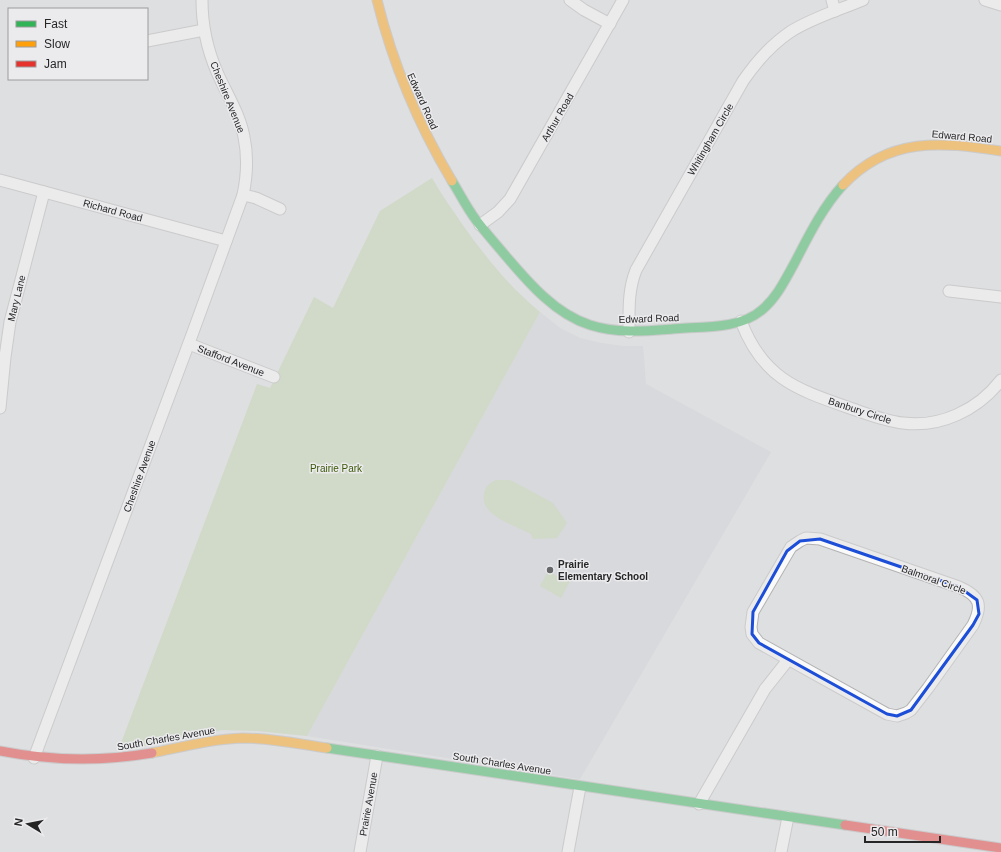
<svg xmlns="http://www.w3.org/2000/svg" width="1001" height="852" font-family="Helvetica,sans-serif">
	<style>
		.built { fill: #d0d2d7 }
		.green { fill: #c2d3ad }
		.lines { fill: none; stroke-linecap: round; stroke-linejoin: round }
		.street-casing { stroke: #b3b3b4; stroke-width: 13 }
		.fast-casing { stroke: #b3b3b4; stroke-width: 11 }
		.slow-casing { stroke: #b3b3b4; stroke-width: 11 }
		.jam-casing { stroke: #b3b3b4; stroke-width: 11 }
		.street { stroke: #fafafa; stroke-width: 11 }
		.fast { stroke: #30b455; stroke-width: 9 }
		.slow { stroke: #ff9f0a; stroke-width: 9 }
		.jam { stroke: #e5322d; stroke-width: 9 }
		.marked { fill: none; stroke: #1d4ed8; stroke-width: 3; stroke-linejoin: round }
		.poi-dot { fill: #666768; stroke: #ebebee; stroke-width: 1.5 }
		.labels { text-anchor: middle; stroke-width: 3; stroke-linejoin: round; paint-order: stroke }
		.street-label { font-size: 10px; fill: #262627; stroke: #ebebee }
		.park-label { font-size: 10px; fill: #3c5806; stroke: #ebebee }
		.poi-label { font-size: 10px; font-weight: bold; fill: #262627; stroke: #ebebee; text-anchor: start }
	</style>
	<rect width="100%" height="100%" fill="#dedfe0"/>
	<path class="built" d="M540 312 560 328 580 338 601 343 623 346H643L646 384 771 452 580 779 307 736Z"/>
	<g class="green">
		<path d="M432 178C441 194 452 209 462 224 485 256 509 287 540 312L307 736 257 731 221 730 187 738 118 751 257 384 270 388 314 297 333 308 380 211Z"/>
		<path d="M496 480H510L516 483 553 503 567 523 557 538 533 539 531 534C516 526 479 515 484 494 485 487 489 483 496 480Z"/>
		<path d="M564 570 573 576 561 598 540 586 548 571 559 577Z"/>
	</g>
	<g class="lines">
		<g class="street-casing">
			<g id="street">
				<path d="M570 0 584 10 610 24"/>
				<path d="M832 0 835 11"/>
				<path d="M985 0 1001 5"/>
				<path d="M147 41 204 30"/>
				<path d="M0 180 226 241"/>
				<path d="M243 195 256 198 280 209"/>
				<path d="M480 225 498 212 510 199 623 0"/>
				<path d="M949 291 1001 297"/>
				<path d="M741 321C762 377 795 389 847 407 865 413 884 421 903 423 940 428 978 410 1001 380"/>
				<path d="M629 332C629 310 628 290 636 270L743 81C756 62 771 45 790 32 812 18 839 10 863 0"/>
				<path d="M189 344 274 377"/>
				<path d="M0 408 5 357 10 322 44 192"/>
				<path d="M806 538 820 539 959 587C980 596 983 605 973 625L928 688 911 710 906 713 897 716 887 714 759 643 752 634 751 627 753 612 791 547 800 541Z"/>
				<path d="M34 758 193 332 243 195C247 176 248 156 244 137 240 114 226 93 217 72 207 49 202 25 202 0"/>
				<path d="M699 804 765 689 788 660"/>
				<path d="M360 852 377 756"/>
				<path d="M568 852 580 787"/>
				<path d="M781 852 788 817"/>
			</g>
		</g>
		<g class="fast-casing">
			<g id="fast">
				<path d="M452 181C460 194 467 208 476 220 485 232 495 243 505 255 528 282 555 314 590 325 621 335 654 330 686 328 712 327 743 327 763 309 777 297 785 280 794 264 808 237 822 208 843 185"/>
				<path d="M327 748 845 825"/>
			</g>
		</g>
		<g class="slow-casing">
			<g id="slow">
				<path d="M377 0C393 65 418 124 452 181"/>
				<path d="M843 185C889 136 941 142 1001 151"/>
				<path d="M152 753C182 747 212 739 243 738 271 738 299 744 327 748"/>
			</g>
		</g>
		<g class="jam-casing">
			<g id="jam">
				<path d="M0 751C51 761 100 762 152 753"/>
				<path d="M845 825 1001 848"/>
			</g>
		</g>
		<use href="#street" class="street"/>
		<use href="#fast" class="fast"/>
		<use href="#slow" class="slow"/>
		<use href="#jam" class="jam"/>
	</g>
	<path d="M0 0H1001V852H0ZM820 539 959 587 977 600 979 614 973 625 911 710 897 716 887 714 759 643 752 634 753 612 787 551 800 541Z" fill="#dedfe0" fill-opacity=".55" fill-rule="evenodd"/>
	<path class="marked" d="M820 539 959 587 977 600 979 614 973 625 911 710 897 716 887 714 759 643 752 634 753 612 787 551 800 541Z"/>
	<circle class="poi-dot" cx="550" cy="570" r="4"/>
	<g class="labels">
		<g class="street-label">
			<text transform="translate(228 97) rotate(68)" y="4">Cheshire Avenue</text>
			<text transform="translate(423 101) rotate(66)" y="4">Edward Road</text>
			<text transform="translate(557 117) rotate(-60)" y="4">Arthur Road</text>
			<text transform="translate(962 136) rotate(5)" y="4">Edward Road</text>
			<text transform="translate(710 139) rotate(-60)" y="4">Whitingham Circle</text>
			<text transform="translate(113 210) rotate(15)" y="4">Richard Road</text>
			<text transform="translate(16 298) rotate(-76)" y="4">Mary Lane</text>
			<text transform="translate(649 318) rotate(-2)" y="4">Edward Road</text>
			<text transform="translate(231 360) rotate(21)" y="4">Stafford Avenue</text>
			<text transform="translate(860 410) rotate(18)" y="4">Banbury Circle</text>
			<text transform="translate(139 476) rotate(-70)" y="4">Cheshire Avenue</text>
			<text transform="translate(934 579) rotate(20)" y="4">Balmoral Circle</text>
			<text transform="translate(166 738) rotate(-10)" y="4">South Charles Avenue</text>
			<text transform="translate(502 763) rotate(9)" y="4">South Charles Avenue</text>
			<text transform="translate(368 804) rotate(-80)" y="4">Prairie Avenue</text>
		</g>
		<g class="park-label">
			<text x="336" y="472">Prairie Park</text>
		</g>
		<g class="poi-label">
			<text x="558" y="568">Prairie<tspan x="558" dy="12">Elementary School</tspan></text>
		</g>
	</g>
	<rect x="8" y="8" width="140" height="72" fill="#ebebee" stroke="#9c9c9e"/>
	<rect x="16" y="21" width="20" height="6" fill="#30b455" stroke="#9c9c9e"/>
	<text x="44" y="28" font-size="12" fill="#262627">Fast</text>
	<rect x="16" y="41" width="20" height="6" fill="#ff9f0a" stroke="#9c9c9e"/>
	<text x="44" y="48" font-size="12" fill="#262627">Slow</text>
	<rect x="16" y="61" width="20" height="6" fill="#e5322d" stroke="#9c9c9e"/>
	<text x="44" y="68" font-size="12" fill="#262627">Jam</text>
	<g transform="translate(28 824) rotate(280)" stroke="#ebebee" stroke-width="3" paint-order="stroke">
	<path d="M0-3L7 15L0 10L-7 15Z" fill="#262627"/>
	<text y="-6" font-size="11" font-weight="bold" text-anchor="middle" fill="#262627">N</text>
	</g>
	<path d="M865 836v6h75v-6" fill="none" stroke="#262627" stroke-width="2"/>
	<text x="871" y="836" font-size="12" fill="#262627" stroke="#ebebee" stroke-width="3" paint-order="stroke">50 m</text>
</svg>
